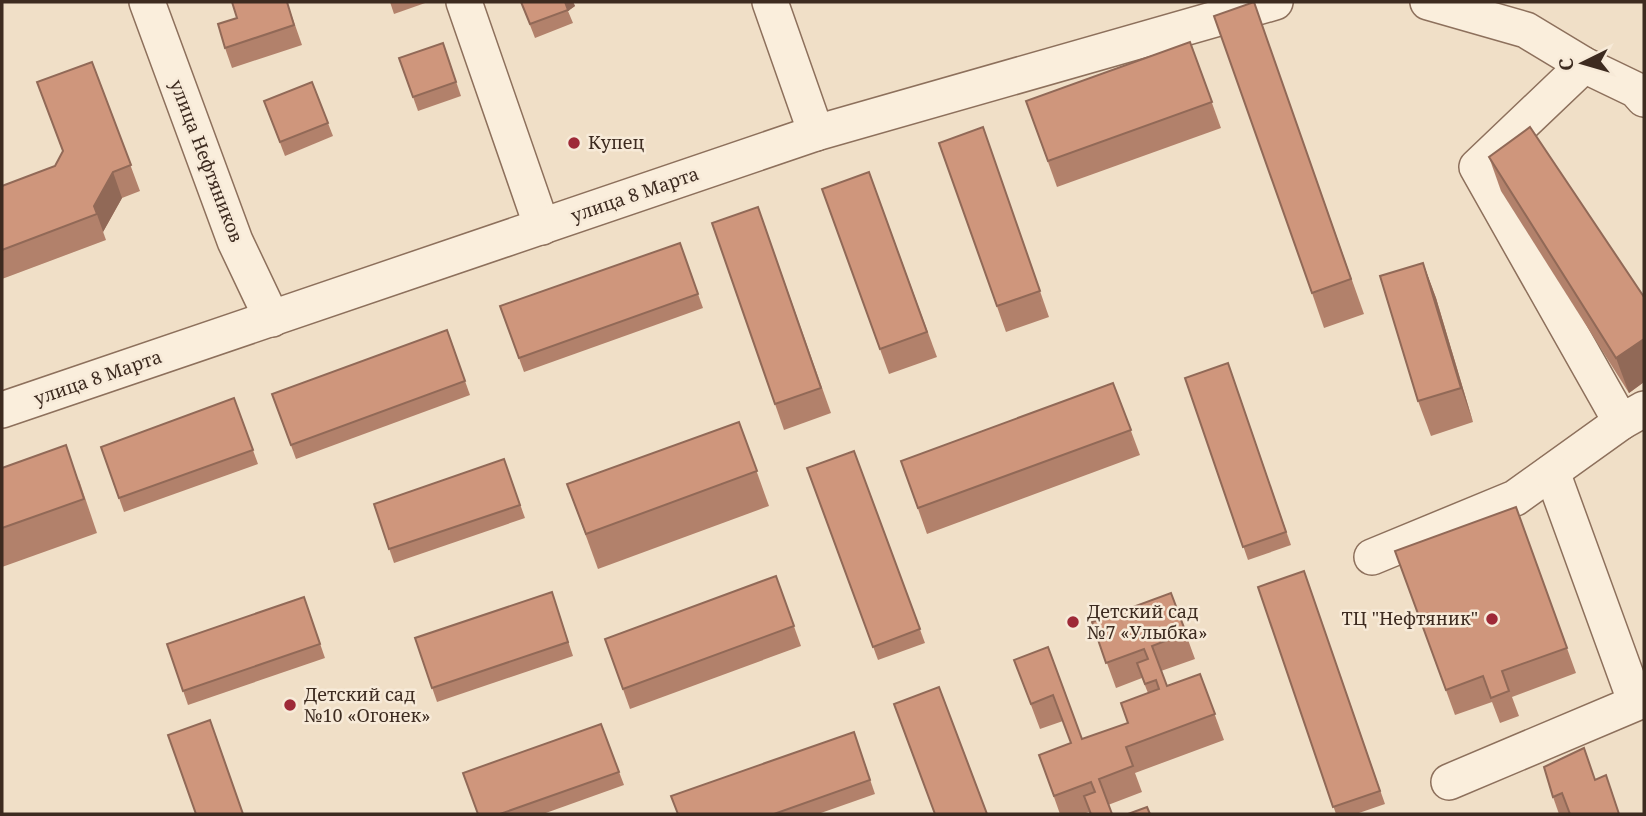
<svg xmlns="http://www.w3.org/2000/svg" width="1646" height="816" font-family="'Noto Serif',serif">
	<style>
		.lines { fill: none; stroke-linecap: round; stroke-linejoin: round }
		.minor-casing { stroke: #8d705c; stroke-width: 38 }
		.minor { stroke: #faeedc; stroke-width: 35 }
		.wall { fill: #b2816b }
		.shaded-wall { fill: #916957 }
		.building { fill: #cf967c; stroke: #916957; stroke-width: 2 }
		.poi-dot { fill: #9e2937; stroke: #f7ead8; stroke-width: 2.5 }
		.labels { text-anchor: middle; stroke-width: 5; stroke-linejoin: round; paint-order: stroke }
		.poi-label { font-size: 18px; fill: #3d2b20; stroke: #f7ead8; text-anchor: start }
		.street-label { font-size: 18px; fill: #3d2b20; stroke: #f7ead8 }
	</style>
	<rect width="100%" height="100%" fill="#f0dfc7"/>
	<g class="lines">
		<g class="minor-casing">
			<g id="minor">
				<path d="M147 2 235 241 272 319"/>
				<path d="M464 2 542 227"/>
				<path d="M770 2 816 133"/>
				<path d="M1428 2 1526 30 1584 65 1636 90 1644 99"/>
				<path d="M1584 65 1477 167 1621 422 1644 409"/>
				<path d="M2 410 816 133 1275 2"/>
				<path d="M1372 557 1515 498 1621 422"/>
				<path d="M1449 782 1636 703 1552 472"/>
			</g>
		</g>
		<use href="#minor" class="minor"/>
	</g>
	<g class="wall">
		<path d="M232 2H287L302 45 232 68 225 48 237 18Z"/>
		<path d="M390 2H428L394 14Z"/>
		<path d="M521 2H573L575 6 568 11 573 23 535 38Z"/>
		<path d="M1266 37 1364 314 1324 328 1312 293Z"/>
		<path d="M1190 42 1221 128 1057 187 1026 101Z"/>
		<path d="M443 43 461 96 418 111 399 58Z"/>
		<path d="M92 62 140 191 122 198 103 232 106 240 2 279V186L55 166 63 151Z"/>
		<path d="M312 82 333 136 285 156 264 101Z"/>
		<path d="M983 127 1049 317 1006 332 939 143Z"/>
		<path d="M1489 157 1644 297V382L1629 393 1501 191Z"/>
		<path d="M869 172 937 357 889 374 822 189Z"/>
		<path d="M758 207 831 413 784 430 712 223Z"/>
		<path d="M680 243 703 308 524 372 500 306Z"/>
		<path d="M1423 263 1436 298 1473 422 1431 436 1418 401Z"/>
		<path d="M1228 363 1291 545 1248 560 1185 378Z"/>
		<path d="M465 381 470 395 296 459 272 394Z"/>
		<path d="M1113 383 1140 455 927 534 901 461Z"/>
		<path d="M234 398 258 464 124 512 101 447Z"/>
		<path d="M739 422 769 506 598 569 567 484Z"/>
		<path d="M854 451 925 643 878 660 807 468Z"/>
		<path d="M504 459 525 518 394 563 374 504Z"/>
		<path d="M2 468 79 480 97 533 2 567Z"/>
		<path d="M1516 507 1576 673 1512 697 1519 716 1500 723 1492 702 1455 715 1395 551Z"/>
		<path d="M1304 571 1385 804 1356 814H1336L1258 587Z"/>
		<path d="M776 576 801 646 630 709 605 639Z"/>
		<path d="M552 592 573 656 437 702 415 638Z"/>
		<path d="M1171 593 1195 659 1161 671 1167 686 1200 674 1224 740 1135 773 1142 792 1108 805 1112 814H1090L1089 812 1083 814H1060L1039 755 1071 743 1063 721 1040 729 1014 660 1048 647 1082 739 1128 723 1148 693 1142 678 1116 688 1092 622Z"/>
		<path d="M304 597 325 658 188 705 167 644Z"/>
		<path d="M601 724 624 785 543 814H478Z"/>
		<path d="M854 732 875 794 818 814H678Z"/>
		<path d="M1584 748 1569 813 1559 814 1553 797Z"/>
	</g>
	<g class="shaded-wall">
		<path d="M565 2H573L575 6 568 11Z"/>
		<path d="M113 172 122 198 103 232 106 240 94 206Z"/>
		<path d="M1423 263 1436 298 1473 422 1461 388Z"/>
		<path d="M1644 339V382L1629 393 1616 358Z"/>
	</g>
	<g class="building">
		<path d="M232 2H287L294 25 225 48 218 24 237 18Z"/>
		<path d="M521 2H565L568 10 530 24Z"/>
		<path d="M1254 2 1351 279 1312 293 1214 16Z"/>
		<path d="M1190 42 1212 102 1048 161 1026 101Z"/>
		<path d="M443 43 456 82 413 97 399 58Z"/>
		<path d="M92 62 131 165 113 172 94 206 97 214 2 250V186L55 166 63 151 37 82Z"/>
		<path d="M312 82 328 123 280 142 264 101Z"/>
		<path d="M983 127 1040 291 997 306 939 143Z"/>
		<path d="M1530 127 1644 297V339L1616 358 1489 157Z"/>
		<path d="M869 172 927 332 880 349 822 189Z"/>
		<path d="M758 207 821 388 775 404 712 223Z"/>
		<path d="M680 243 698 294 519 358 500 306Z"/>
		<path d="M1423 263 1461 388 1418 401 1380 276Z"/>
		<path d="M447 330 465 381 291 445 272 394Z"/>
		<path d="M1228 363 1286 532 1243 547 1185 378Z"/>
		<path d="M1113 383 1131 430 918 508 901 461Z"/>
		<path d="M234 398 253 450 119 498 101 447Z"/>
		<path d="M739 422 757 471 586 534 567 484Z"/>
		<path d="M66 445 84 499 2 528V468Z"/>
		<path d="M854 451 920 629 873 647 807 468Z"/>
		<path d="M504 459 520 505 389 549 374 504Z"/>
		<path d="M1516 507 1567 648 1502 671 1509 691 1491 698 1483 676 1446 690 1395 551Z"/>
		<path d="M1304 571 1380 791 1333 807 1258 587Z"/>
		<path d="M776 576 794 626 623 689 605 639Z"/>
		<path d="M552 592 568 642 432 688 415 638Z"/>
		<path d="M1171 593 1186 633 1152 646 1167 686 1200 674 1215 714 1126 747 1133 766 1099 779 1112 814H1091L1084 796 1095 792 1091 782 1054 796 1039 755 1071 743 1053 695 1031 704 1014 660 1048 647 1082 739 1128 723 1121 703 1159 689 1156 680 1145 684 1137 663 1148 659 1144 649 1106 663 1092 622Z"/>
		<path d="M304 597 320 644 183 691 167 644Z"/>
		<path d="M939 687 987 814H935L894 704Z"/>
		<path d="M210 720 243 814H196L168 735Z"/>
		<path d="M601 724 619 772 500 814H478L463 773Z"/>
		<path d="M854 732 870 780 774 814H678L671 796Z"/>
		<path d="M1584 748 1595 780 1606 775 1619 814H1570L1562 793 1553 797 1544 767Z"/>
		<path d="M1147 807 1150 814H1128Z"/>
	</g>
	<g class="poi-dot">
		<circle cx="574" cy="143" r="7"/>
		<circle cx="1492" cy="619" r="7"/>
		<circle cx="1073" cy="622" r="7"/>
		<circle cx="290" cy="705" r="7"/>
	</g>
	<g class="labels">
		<g class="poi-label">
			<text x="588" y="149">Купец</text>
			<text x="1087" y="618">Детский сад<tspan x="1087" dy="21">№7 «Улыбка»</tspan></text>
			<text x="1478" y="625" text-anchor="end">ТЦ "Нефтяник"</text>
			<text x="304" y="701">Детский сад<tspan x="304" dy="21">№10 «Огонек»</tspan></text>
		</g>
		<g class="street-label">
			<text transform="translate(206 161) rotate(69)" y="6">улица Нефтяников</text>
			<text transform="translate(635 195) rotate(-19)" y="6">улица 8 Марта</text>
			<text transform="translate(98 378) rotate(-19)" y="6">улица 8 Марта</text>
		</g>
	</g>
	<rect width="1646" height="816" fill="none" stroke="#3d2b20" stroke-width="7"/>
	<g transform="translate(1583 63) rotate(265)" stroke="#f7ead8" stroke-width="5" paint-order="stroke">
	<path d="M0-5L12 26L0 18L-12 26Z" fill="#3d2b20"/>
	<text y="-10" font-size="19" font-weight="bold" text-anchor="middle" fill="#3d2b20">С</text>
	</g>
</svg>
